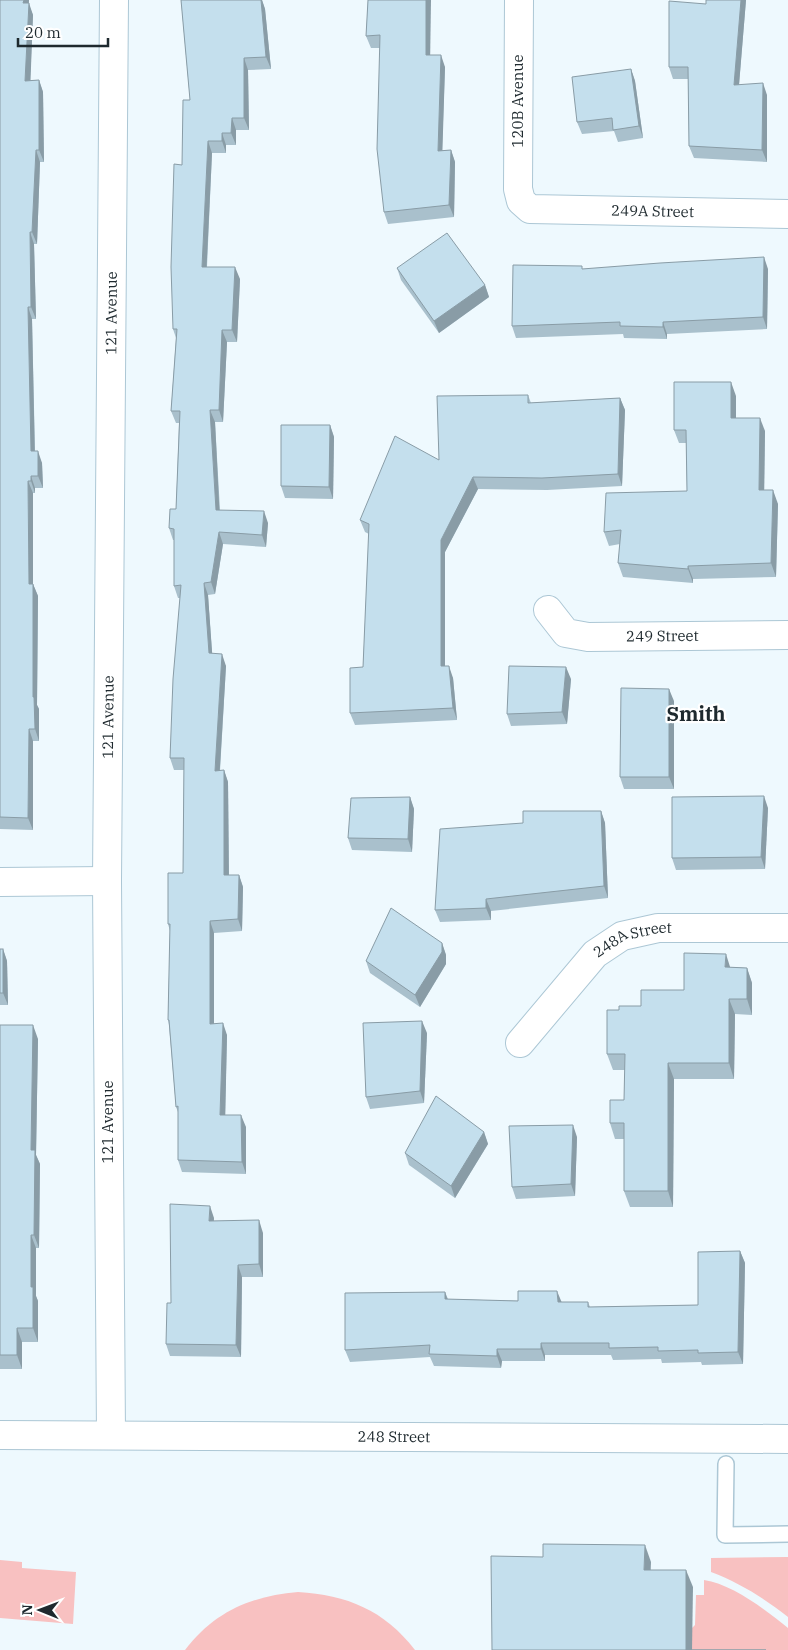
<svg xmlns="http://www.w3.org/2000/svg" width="788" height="1650" font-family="'IBM Plex Serif',serif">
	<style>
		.green { fill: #f8c1c1 }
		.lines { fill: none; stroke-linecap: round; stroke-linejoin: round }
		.service-casing { stroke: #acc7d5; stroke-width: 18 }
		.minor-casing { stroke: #acc7d5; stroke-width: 30 }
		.tertiary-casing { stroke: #acc7d5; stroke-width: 30 }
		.service { stroke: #fff; stroke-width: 15 }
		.minor { stroke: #fff; stroke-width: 28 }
		.tertiary { stroke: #fff; stroke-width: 28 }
		.wall { fill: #a9c0cc }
		.shaded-wall { fill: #899ca6 }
		.building { fill: #c4dfed; stroke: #899ca6 }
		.labels { text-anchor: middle; stroke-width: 4.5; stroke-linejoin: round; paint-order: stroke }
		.street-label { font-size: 15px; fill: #1e292e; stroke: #fff }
		.district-label { font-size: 20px; font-weight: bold; fill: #1e292e; stroke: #fff }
	</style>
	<rect width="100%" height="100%" fill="#eef9fe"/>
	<g class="green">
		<path d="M788 1557V1617C764 1598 740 1583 711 1572V1558Z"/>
		<path d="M0 1560 22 1562V1568L76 1572 73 1624 0 1618Z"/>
		<path d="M704 1580C732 1584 766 1610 788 1628V1650H692V1628L695 1625 696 1595H704Z"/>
		<path d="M298 1592C347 1595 384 1610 415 1650H185C214 1612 251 1596 298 1592Z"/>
	</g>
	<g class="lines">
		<g class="service-casing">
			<path id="service" d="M726 1464 725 1535 788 1534"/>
		</g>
		<g class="minor-casing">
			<g id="minor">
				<path id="s1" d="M519 0 518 189 521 201 530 209 788 214"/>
				<path id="s2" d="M548 610 566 633 588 637 788 635"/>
				<path d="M0 882 107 881"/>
				<path id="s3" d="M520 1043 595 954 622 936 658 928H788"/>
				<path id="s4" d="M111 1435 107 881 114 0"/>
			</g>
		</g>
		<g class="tertiary-casing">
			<g id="tertiary">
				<path id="s5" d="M0 1435 788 1439"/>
			</g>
		</g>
		<use href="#service" class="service"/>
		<use href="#minor" class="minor"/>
		<use href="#tertiary" class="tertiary"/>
	</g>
	<g class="wall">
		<path d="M0 0H29L28 3 33 15 30 80H39L43 92 44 162H40L37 244H34L36 319H32L35 451 42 463 43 488H35V493H33V584L38 596 37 705 39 709V741H33V830L0 829Z"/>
		<path d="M181 0H262L265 9 271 69 248 70 249 130H236V145H226V153H212L207 267 240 279 237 342H227L223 422H215L220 510 268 523 266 547 223 544 215 594 208 595 212 653 226 666 220 771 224 770 228 782 229 875H239L243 887 242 931 214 933V1024L227 1035 225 1115 246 1127V1174L182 1172 178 1160V1112L176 1107 169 1025 168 1020 170 931 168 924 183 873 184 770H174L170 758 180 598H178L174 586V540H173L169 528 176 509 179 423H176L171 411 176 338 173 329 182 165 190 100Z"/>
		<path d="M368 0 430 55 445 67 442 150H451L455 162 454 217 388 224 384 212 380 48H371L366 36Z"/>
		<path d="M746 0 739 85 767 95V162L694 158 689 146 688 79H673L669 67 706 4Z"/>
		<path d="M631 69 635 81 643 138 618 142 614 131 582 134 577 122Z"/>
		<path d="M397 268 485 285 489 297 439 333 401 280Z"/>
		<path d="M583 269H768L767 329 667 334V339L624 338 623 334 516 338 512 326Z"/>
		<path d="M528 395 531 403 620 398 625 410 622 486 547 490 478 489 445 552V666L453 678 457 720 355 725 350 713 363 667 369 534 365 532 360 520 439 460Z"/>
		<path d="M736 396V418L765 431 764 490 778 504 776 577 693 579V583L623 577 618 563 620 544 609 546 604 532 687 491 686 443H679L674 430Z"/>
		<path d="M330 425 334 437 333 499 285 498 281 486Z"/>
		<path d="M571 679 567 724 511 726 507 714Z"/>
		<path d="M674 701V789H624L620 777Z"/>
		<path d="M410 797 414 809 412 852 352 850 348 838Z"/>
		<path d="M768 808 765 869 676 870 672 858Z"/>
		<path d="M601 811 605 823 608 898 491 911V920L440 922 435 910 523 823Z"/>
		<path d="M442 943 446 955V964L420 1007 370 973 366 961Z"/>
		<path d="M0 949H3L7 961 8 1005H0Z"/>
		<path d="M731 967 747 968 752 983V1015L735 1014 734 1079H674L673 1207H630L624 1191V1139H615L610 1123 624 1100 625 1070H613L607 1054 619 1010 641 1006 684 990Z"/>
		<path d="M0 1025 38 1039 36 1155 40 1164 39 1248H36V1296L38 1301V1342H22V1369H0Z"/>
		<path d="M427 1033 424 1103 370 1109 366 1097Z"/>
		<path d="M484 1132 488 1144 455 1198 409 1165 405 1153Z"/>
		<path d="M577 1137 575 1196 516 1199 512 1187Z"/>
		<path d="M214 1218V1221L263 1233V1277H242L241 1357 170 1356 166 1344Z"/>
		<path d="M740 1251 745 1263 743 1364 702 1365 701 1362 662 1363 661 1359 613 1360 611 1355H545V1361H502L501 1368 434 1366 430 1357 350 1362 345 1350 445 1292 448 1299 562 1302H588L590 1307 698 1305Z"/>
	</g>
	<g class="shaded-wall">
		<path d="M24 0H29L28 15 23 3Z"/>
		<path d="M261 0H262L265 9 271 69 266 57Z"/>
		<path d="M426 0H431L430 67 426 55Z"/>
		<path d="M741 0H746L738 97 734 85Z"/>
		<path d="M29 3 33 15 30 93 25 81Z"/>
		<path d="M441 55 445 67 442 163 438 151Z"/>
		<path d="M244 58 248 70 249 130 244 118Z"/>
		<path d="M631 69 635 81 643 138 639 126Z"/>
		<path d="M39 80 43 92 44 162 39 150Z"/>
		<path d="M763 83 767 95V162L762 150Z"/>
		<path d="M232 118 236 130V145L231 133Z"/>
		<path d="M222 133 226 145V153L222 141Z"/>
		<path d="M208 141 212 153 206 279 202 267Z"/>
		<path d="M36 150 40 162 37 244 32 232Z"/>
		<path d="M451 150 455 162 454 217 449 205Z"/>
		<path d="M30 232 34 244 36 319 31 307Z"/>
		<path d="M764 257 768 269 767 329 763 317Z"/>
		<path d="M235 267 240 279 237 342 232 330Z"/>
		<path d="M485 285 489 297 439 333 434 321Z"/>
		<path d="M28 307 32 319 35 463 31 451Z"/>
		<path d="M663 322 667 334V339L663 327Z"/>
		<path d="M222 330 227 342 223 422 219 410Z"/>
		<path d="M731 382 736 396V431L731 418Z"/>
		<path d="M620 398 625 410 622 486 618 474Z"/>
		<path d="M210 410 215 422 220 522 216 510Z"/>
		<path d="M760 418 765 431 764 504 759 490Z"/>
		<path d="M330 425 334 437 333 499 329 487Z"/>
		<path d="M38 451 42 463 43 488 38 476Z"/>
		<path d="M31 476 35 488V493L31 481Z"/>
		<path d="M473 477 478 489 445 552V678L441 666V540Z"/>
		<path d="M28 481 33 493V596L29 584Z"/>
		<path d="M773 490 778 504 776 577 771 563Z"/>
		<path d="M264 511 268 523 266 547 262 535Z"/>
		<path d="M219 532 223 544 215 594 211 582Z"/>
		<path d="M688 566 693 579V583L688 569Z"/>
		<path d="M204 583 208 595 213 665 209 653Z"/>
		<path d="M33 584 38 596 37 705 39 709V741L35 729 33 697Z"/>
		<path d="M222 654 226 666 219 783 215 771Z"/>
		<path d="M449 666 453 678 457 720 453 708Z"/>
		<path d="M566 667 571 679 567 724 562 712Z"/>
		<path d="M669 689 674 701V789L669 777Z"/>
		<path d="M29 729 33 741V830L28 818Z"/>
		<path d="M224 770 228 782 229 887 224 875Z"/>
		<path d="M764 796 768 808 765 869 761 857Z"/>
		<path d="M410 797 414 809 412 852 408 839Z"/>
		<path d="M601 811 605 823 608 898 604 886Z"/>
		<path d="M239 875 243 887 242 931 238 919Z"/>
		<path d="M486 899 491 911V920L486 908Z"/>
		<path d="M210 921 214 933V1036L210 1024Z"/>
		<path d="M442 943 446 955V964L420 1007 415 995Z"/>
		<path d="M3 949 7 961 8 1005 3 993Z"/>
		<path d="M726 954 731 970 725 967Z"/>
		<path d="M747 968 752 983V1015L747 999Z"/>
		<path d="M729 999 735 1014 734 1079 729 1063Z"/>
		<path d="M422 1021 427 1033 424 1103 420 1091Z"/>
		<path d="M223 1023 227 1035 225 1127 220 1115Z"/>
		<path d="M33 1025 38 1039 36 1155 40 1164 39 1248 34 1235 31 1150Z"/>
		<path d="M668 1063 674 1079 673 1207 668 1191Z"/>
		<path d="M241 1115 246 1127V1174L242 1162Z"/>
		<path d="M573 1125 577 1137 575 1196 571 1184Z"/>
		<path d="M484 1132 488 1144 455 1198 451 1186Z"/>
		<path d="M210 1206 214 1218 213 1233 209 1221Z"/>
		<path d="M259 1220 263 1233V1277L259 1264Z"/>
		<path d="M31 1235 36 1248V1296L38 1301V1342L33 1328 31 1287Z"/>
		<path d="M740 1251 745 1263 743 1364 738 1352Z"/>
		<path d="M238 1265 242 1277 241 1357 236 1345Z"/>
		<path d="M557 1291 562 1303 558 1302Z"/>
		<path d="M445 1292 449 1304 445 1299Z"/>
		<path d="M17 1328 22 1342V1369L17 1355Z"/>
		<path d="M541 1343 545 1355V1361L541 1349Z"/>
		<path d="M497 1349 502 1361 501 1368 497 1356Z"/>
		<path d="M645 1545 651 1562 650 1587 644 1570Z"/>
		<path d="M686 1570 693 1587 692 1650H686Z"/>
	</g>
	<g class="building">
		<path d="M0 0H24L23 3H29L25 81 39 80V150H36L32 232H30L31 307H28L31 451H38V476H31V481H28L29 584H33V697H34L35 729H29L28 818 0 817Z"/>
		<path d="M181 0H261L266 57 244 58V118H232L231 133H222V141H208L202 267H235L232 330H222L219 410H210L216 510 264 511 262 535 219 532 211 582 204 583 209 653 222 654 215 771 224 770V875H239L238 919 210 921V1024L223 1023 220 1115H241L242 1162 178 1160V1106L176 1107 169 1020H168L170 924H168V873H183L184 758H170L173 679 181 585 174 586V529L169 528 170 509H176L180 411H171L177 329H173L171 267 174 164 182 165 183 100H190Z"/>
		<path d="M368 0H426V55H441L438 151 451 150 449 205 384 212 377 149 380 35 366 36Z"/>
		<path d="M706 0H741L734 85 763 83 762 150 689 146 688 67H669V1L706 4Z"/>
		<path d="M631 69 639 126 613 130 612 118 577 122 572 77Z"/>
		<path d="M447 233 485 285 434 321 397 268Z"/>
		<path d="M764 257 763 317 663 322V327L620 326V322L512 326 513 265 582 266V269L660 263Z"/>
		<path d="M674 382H731V418H760L759 490H773L771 563 688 566V569L618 563 621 530 604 532 606 493 687 491 686 430H674Z"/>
		<path d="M528 395V403L620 398 618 474 542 478 473 477 441 540V666H449L453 708 350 713V668L363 667 369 524 360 520 395 436 439 460 437 396Z"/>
		<path d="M281 425H330L329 487 281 486Z"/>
		<path d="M509 666 566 667 562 712 507 714Z"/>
		<path d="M621 688 669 689V777H620Z"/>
		<path d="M764 796 761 857 672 858V797Z"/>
		<path d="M410 797 408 839 348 838 351 798Z"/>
		<path d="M523 811H601L604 886 486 899V908L435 910 440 829 523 823Z"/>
		<path d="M391 908 442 943V952L415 995 366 961Z"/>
		<rect x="0" y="949" width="3" height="44"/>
		<path d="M684 953 726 954 725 967 747 968V999H729V1063H668V1191H624V1123H610V1100H624L625 1054H607V1010H619V1006H641V990H684Z"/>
		<path d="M422 1021 420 1091 366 1097 363 1023Z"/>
		<path d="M0 1025H33L31 1150H35L34 1235H31V1287H33V1328H17V1355H0Z"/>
		<path d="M436 1096 484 1132 451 1186 405 1153Z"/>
		<path d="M573 1125 571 1184 512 1187 509 1126Z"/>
		<path d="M170 1204 210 1206 209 1221 259 1220V1264L238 1265 236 1345 166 1344 167 1303H171Z"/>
		<path d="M740 1251 738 1352 698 1353V1350L658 1351V1347L609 1348V1343H541V1349H497V1356L429 1354 430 1345 345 1350V1293L445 1292V1299L518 1301V1291H557L558 1302H588V1307L698 1305V1252Z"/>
		<path d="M543 1544 645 1545 644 1570H686V1650H766H492L491 1556 543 1557Z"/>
	</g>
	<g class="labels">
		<g class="street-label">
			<text transform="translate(518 101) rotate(-90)" y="5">120B Avenue</text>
			<text dy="5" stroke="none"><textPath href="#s1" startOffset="336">249A Street</textPath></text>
			<text dy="5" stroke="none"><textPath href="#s4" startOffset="1122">121 Avenue</textPath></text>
			<text dy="5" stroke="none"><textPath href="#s2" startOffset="126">249 Street</textPath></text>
			<text dy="5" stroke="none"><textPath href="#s4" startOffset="718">121 Avenue</textPath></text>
			<text dy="5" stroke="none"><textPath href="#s3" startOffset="158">248A Street</textPath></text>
			<text transform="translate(108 1122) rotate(-90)" y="5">121 Avenue</text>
			<text dy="5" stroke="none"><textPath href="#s5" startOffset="394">248 Street</textPath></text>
		</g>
		<g class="district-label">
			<text x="696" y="721">Smith</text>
		</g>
	</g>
	<g transform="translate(40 1610) rotate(271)" stroke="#ffffff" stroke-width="4" paint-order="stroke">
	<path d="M0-4L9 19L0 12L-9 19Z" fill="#1e292e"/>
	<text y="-8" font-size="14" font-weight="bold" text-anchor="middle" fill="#1e292e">N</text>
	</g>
	<path d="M18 38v8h90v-8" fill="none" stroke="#1e292e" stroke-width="2.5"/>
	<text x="25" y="38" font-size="15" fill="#1e292e" stroke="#ffffff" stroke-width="4" paint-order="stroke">20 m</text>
</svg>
